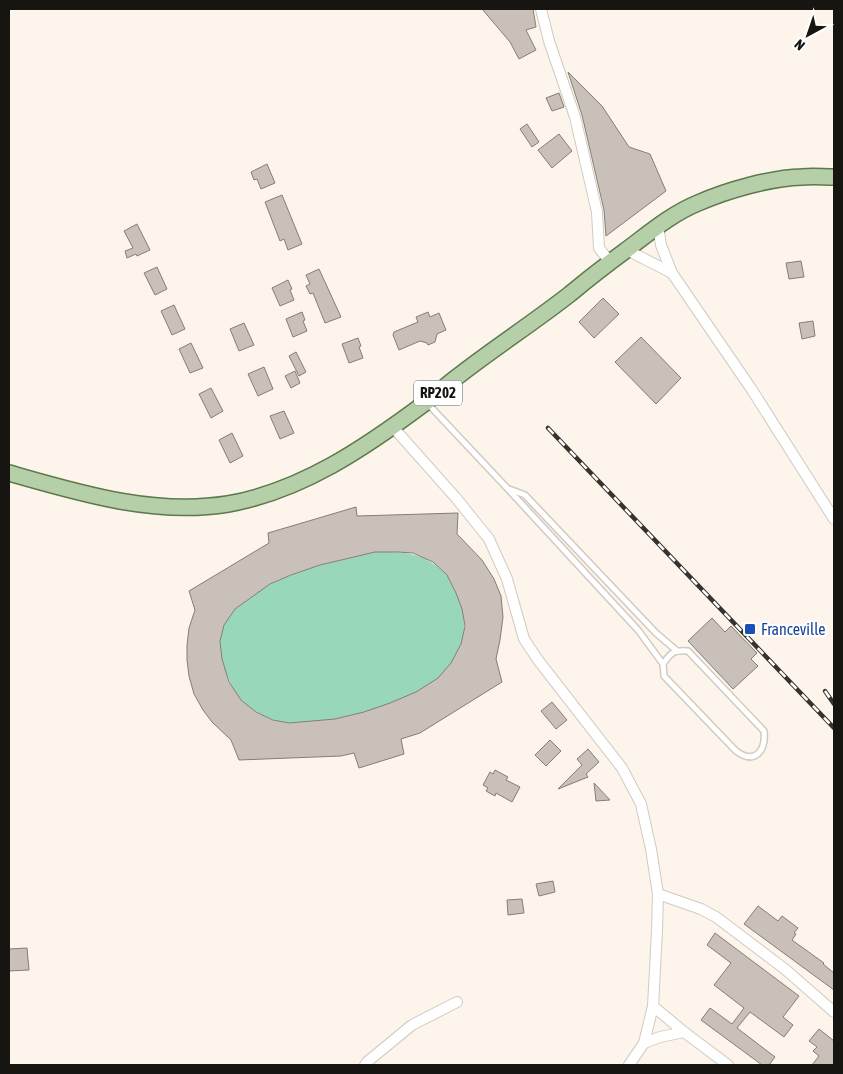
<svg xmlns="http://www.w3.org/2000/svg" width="843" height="1074" font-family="'Asap Condensed',sans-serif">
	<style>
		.park { fill: #99d7ba }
		.building { fill: #c9c1b9; stroke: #857e76; fill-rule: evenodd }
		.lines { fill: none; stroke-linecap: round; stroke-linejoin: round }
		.service-casing { stroke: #d2cac1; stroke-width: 8 }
		.minor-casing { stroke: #d2cac1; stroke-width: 12 }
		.primary-casing { stroke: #5e794e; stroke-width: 18 }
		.service { stroke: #fff; stroke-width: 5 }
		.minor { stroke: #fff; stroke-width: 10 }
		.primary { stroke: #b5cfa8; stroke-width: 15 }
		.rail-casing { stroke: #36332f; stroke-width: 4.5 }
		.rail { stroke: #fff; stroke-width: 2.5; stroke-dasharray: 8; stroke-linecap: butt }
		.transit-dot { fill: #1a4fb4; stroke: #fff; stroke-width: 2 }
		.labels { text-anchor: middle; stroke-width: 4; stroke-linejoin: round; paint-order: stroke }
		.shield { fill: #fff; stroke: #5d5b59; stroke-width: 1 }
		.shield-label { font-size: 15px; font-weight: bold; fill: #171512 }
		.transit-label { font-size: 16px; fill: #164399; stroke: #fff; text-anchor: start }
	</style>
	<rect width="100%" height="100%" fill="#fdf5ec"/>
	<path class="park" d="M375 552C399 552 419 551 439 568 441 570 445 572 447 575 450 579 452 584 454 589 460 600 464 613 464 625 465 642 452 667 439 678 418 696 361 716 334 719 325 721 316 721 307 722 301 722 295 723 289 723 273 722 249 710 239 698 232 688 228 678 224 667 222 659 220 650 220 641 223 585 331 561 375 552Z"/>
	<g class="building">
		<path d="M482 9H533L536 27 526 30 536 50 519 59 510 42Z"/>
		<path d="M568 72 602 106 629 147 650 154 666 191 606 236 604 210 582 115Z"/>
		<path d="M559 93 564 107 552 111 546 98Z"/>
		<path d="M527 124 539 142 532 147 520 129Z"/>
		<path d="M559 134 572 151 552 168 538 150Z"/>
		<path d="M267 164 275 183 261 189 257 179 254 180 251 172Z"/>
		<path d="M282 195 302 244 288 250 284 239 280 241 265 202Z"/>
		<path d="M137 224 150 250 137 256 136 254 127 258 125 251 133 248 124 231Z"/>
		<path d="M801 261 804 277 789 279 786 263Z"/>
		<path d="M157 267 167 289 155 295 144 273Z"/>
		<path d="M319 269 341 317 325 323 313 293 310 294 306 286 310 284 306 275Z"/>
		<path d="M288 280 292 289 290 290 294 300 280 306 272 288Z"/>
		<path d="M603 298 619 314 594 338 579 322Z"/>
		<path d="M174 305 185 329 172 335 161 311Z"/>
		<path d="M302 312 305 320 303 321 307 331 293 337 286 319Z"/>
		<path d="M428 312 430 317 439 313 446 330 437 334 435 342 428 345 427 343 420 341 399 350 393 335 394 332 418 322 416 317Z"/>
		<path d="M813 321 815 336 802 339 799 323Z"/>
		<path d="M244 323 254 345 239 351 230 329Z"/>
		<path d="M641 337 681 378 656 404 615 362Z"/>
		<path d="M358 338 361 346 359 347 363 358 349 363 342 344Z"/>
		<path d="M191 343 203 368 190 373 179 349Z"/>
		<path d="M296 352 306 372 299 376 289 356Z"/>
		<path d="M264 367 273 389 258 396 248 374Z"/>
		<path d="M295 371 300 383 291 388 285 376Z"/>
		<path d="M211 388 223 411 211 418 199 394Z"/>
		<path d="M284 411 294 433 280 439 270 416Z"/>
		<path d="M232 433 243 456 230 463 219 440Z"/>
		<path d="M356 507 357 516 458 513 457 534 482 560 494 579 501 596 503 617 500 640 496 659 502 682 420 733 401 739 404 754 359 768 354 753 341 756 239 760 231 740 212 722 203 710 194 694 189 676 187 660V645L189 628 195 610 189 591 269 543 268 533ZM375 552H398L413 553 433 562 447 575 456 593 462 609 465 626 461 644 451 663 438 678 416 692 390 703 364 712 335 719 289 723 273 720 256 712 241 700 229 682 222 659 220 641 224 625 235 609 270 584 291 575 320 565Z"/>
		<path d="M712 618 725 632 731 626 757 653 751 659 758 666 733 689 688 641Z"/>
		<path d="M552 702 567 720 556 729 541 711Z"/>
		<path d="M550 740 561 751 546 766 535 755Z"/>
		<path d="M588 749 599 762 586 774 588 777 558 789 582 765 577 759Z"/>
		<path d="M495 770 508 777 506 780 520 787 512 802 496 793 495 796 486 791 488 788 483 785 490 772 493 774Z"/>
		<path d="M594 783 610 800 596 801Z"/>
		<path d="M553 881 555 892 539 896 536 884Z"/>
		<path d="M522 899 524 913 508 915 507 900Z"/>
		<path d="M758 906 778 921 782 916 798 928 794 933 796 934 792 940 824 963 823 964 834 973V990L744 924Z"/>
		<path d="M715 933 799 996 783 1017 793 1025 784 1037 750 1012 737 1028 775 1057 769 1065H762L701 1020 710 1008 732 1024 744 1008 714 985 731 963 707 945Z"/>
		<path d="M27 948 29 970 9 971V949Z"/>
		<path d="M819 1029 834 1041V1065H812L819 1056 813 1051 817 1047 809 1041Z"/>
	</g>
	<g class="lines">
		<g class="service-casing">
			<g id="service">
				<path d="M428 404 507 488 638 630 663 664 664 676 736 751C755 765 766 751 764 731L688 651C674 650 671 652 663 664"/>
				<path d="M509 489 525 495 656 633 677 651"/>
			</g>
		</g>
		<g class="minor-casing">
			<g id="minor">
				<path d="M541 9 549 41 575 117 597 212 599 248 610 262"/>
				<path d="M658 226 661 245 672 273 752 390 834 519"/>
				<path d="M627 250 672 273"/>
				<path d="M392 426 456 498 489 539 507 579 524 639 538 660 622 768 641 804 651 849 658 894 657 931 653 1006 644 1043 629 1065"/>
				<path d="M658 894 701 909 716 917 786 970 834 1012"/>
				<path d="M653 1006 684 1032 728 1065"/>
				<path d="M644 1043 660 1037 684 1032"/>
				<path d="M365 1065 367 1062 412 1025 457 1002"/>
			</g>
		</g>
		<g class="primary-casing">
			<path id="primary" d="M9 473C79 493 154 516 228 504 302 491 366 447 425 403 436 395 446 385 457 377 494 348 533 323 570 294 588 279 606 265 625 251 648 234 671 214 698 203 728 190 770 178 802 177 812 176 823 177 834 177"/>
		</g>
		<use href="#service" class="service"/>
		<use href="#minor" class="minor"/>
		<use href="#primary" class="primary"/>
		<g class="rail-casing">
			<g id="rail">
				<path d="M548 428 834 728"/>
				<path d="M825 691 834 704"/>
			</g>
		</g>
		<use href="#rail" class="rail"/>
	</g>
	<rect class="transit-dot" x="744" y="623" width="12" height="12" rx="2.5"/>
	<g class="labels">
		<rect class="shield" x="414" y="380.5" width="48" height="25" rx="4"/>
		<g class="shield-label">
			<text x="438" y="398">RP202</text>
		</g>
		<g class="transit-label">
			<text x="761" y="635">Franceville</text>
		</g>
	</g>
	<rect width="843" height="1074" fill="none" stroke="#171512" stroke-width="20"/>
	<g transform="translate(808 35) rotate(220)" stroke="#ffffff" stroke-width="4" paint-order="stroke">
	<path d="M0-4L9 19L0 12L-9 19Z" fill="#171512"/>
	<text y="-8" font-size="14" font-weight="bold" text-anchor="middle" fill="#171512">N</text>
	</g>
</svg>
